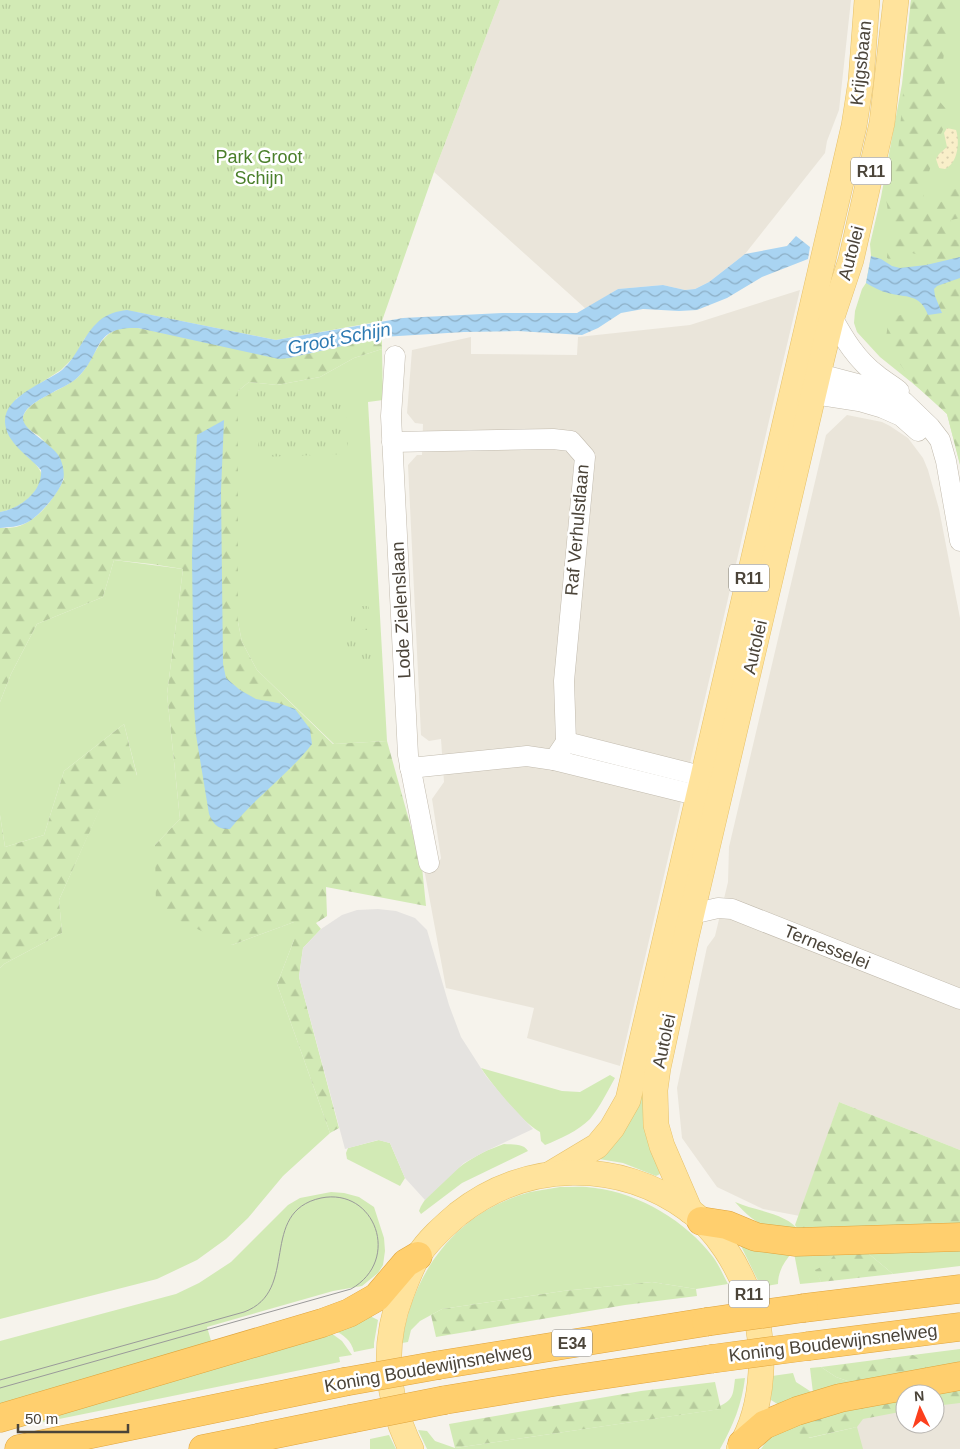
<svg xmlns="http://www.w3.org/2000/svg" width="960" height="1449" font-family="Helvetica,sans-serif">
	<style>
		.residential { fill: #eae5da }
		.grass { fill: #d2eab5 }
		.forest { fill: url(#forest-firs) }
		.sand { fill: url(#sand-dots) }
		.park { fill: url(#park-tufts) }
		.parking { fill: #e5e3e0 }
		.water { fill: url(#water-waves) }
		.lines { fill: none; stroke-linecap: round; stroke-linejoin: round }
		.minor-casing { stroke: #c2bbae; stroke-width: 21 }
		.major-casing { stroke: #e6c16a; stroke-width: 26 }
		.highway-casing { stroke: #e0a43c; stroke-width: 29 }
		.minor { stroke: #fff; stroke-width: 20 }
		.major { stroke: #ffe39c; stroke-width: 25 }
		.highway { stroke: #ffcf6e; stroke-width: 28 }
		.tram { stroke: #9a9a9a; stroke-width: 1 }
		.highway-bridge-casing { stroke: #e0a43c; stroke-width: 29; stroke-linecap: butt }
		.highway-bridge { stroke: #ffcf6e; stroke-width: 28 }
		.labels { text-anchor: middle; stroke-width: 5; stroke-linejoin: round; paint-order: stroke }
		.shield { fill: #fff; stroke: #817c74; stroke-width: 1 }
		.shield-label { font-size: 16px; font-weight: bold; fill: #4b4439 }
		.street-label { font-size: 18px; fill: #4b4439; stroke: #fff }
		.park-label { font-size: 18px; fill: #4a7f2a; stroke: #fff }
		.water-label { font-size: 19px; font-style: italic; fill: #2e7ab2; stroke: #fff }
	</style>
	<defs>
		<pattern id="forest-firs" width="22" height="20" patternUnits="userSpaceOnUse" patternTransform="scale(1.25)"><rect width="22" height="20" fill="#d2eab5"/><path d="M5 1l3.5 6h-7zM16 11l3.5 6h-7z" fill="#b6ca9c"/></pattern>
		<pattern id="sand-dots" width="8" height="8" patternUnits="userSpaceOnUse" patternTransform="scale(1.25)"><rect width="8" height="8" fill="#f9efc9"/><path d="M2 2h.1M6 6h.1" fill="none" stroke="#d7cead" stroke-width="1.8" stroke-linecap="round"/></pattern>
		<pattern id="park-tufts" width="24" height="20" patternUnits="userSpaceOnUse" patternTransform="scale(1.25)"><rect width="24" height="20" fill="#d2eab5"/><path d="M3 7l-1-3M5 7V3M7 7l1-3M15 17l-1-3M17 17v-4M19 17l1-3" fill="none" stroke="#b6ca9c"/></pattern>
		<pattern id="water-waves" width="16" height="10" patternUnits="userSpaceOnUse" patternTransform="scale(1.25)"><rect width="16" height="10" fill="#a9d4f2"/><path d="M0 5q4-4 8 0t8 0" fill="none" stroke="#8caec5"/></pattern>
	</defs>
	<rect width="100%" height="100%" fill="#f6f3ec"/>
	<g class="residential">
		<path d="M500 0H851L839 110 827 141 825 153 745 254 709 282 695 289 685 290 663 285 618 289 586 309 434 172Z"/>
		<path d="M800 290 775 395 620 1066 527 1038 534 1008 446 988 423 863 440 860 441 858 432 799 444 782 441 739 429 741 421 735 408 465 417 455H422L423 424 415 423 407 413 412 350 471 337V354L577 355 578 337 690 325Z"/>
		<path d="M847 415 882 422 890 426 908 438 923 458 928 470 939 509 960 618V1150L839 1102 800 1216 763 1209 717 1187 682 1138 677 1088 707 947 715 936 728 882 729 847 826 435Z"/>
		<path d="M960 1402V1449H860L853 1424 859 1416 905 1410V1424H935V1406Z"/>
	</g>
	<g class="grass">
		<path d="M911 0H960V465L947 414 931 398 880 357 857 332 854 323 855 311 862 289 866 283 871 256 870 244 881 197 902 84Z"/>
		<path d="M382 349 383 400 368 402 387 741 334 744 257 670 242 642 238 622V391L249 382 277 385 320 377 354 358Z"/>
		<path d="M114 560 183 569 167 694 180 819 155 845 232 945 294 922V940L277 984 330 1133 283 1176 248 1218 226 1239 197 1260 157 1279 0 1319V968L4 964 62 933 59 900 100 808 137 775 124 724 64 771 44 835 5 847 0 815V702L11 674 37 624 103 597Z"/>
		<path d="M672 939 652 1152 660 1174 656 1176 623 1163 593 1158 603 1152Z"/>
		<path d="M481 1068 562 1091 580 1092 610 1075 615 1078C607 1092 600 1107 590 1119 578 1131 560 1139 545 1145L541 1141 540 1132C521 1122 494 1087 481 1068Z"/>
		<path d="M379 1140 390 1143 405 1178 400 1186 347 1159 346 1153 348 1148Z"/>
		<path d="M504 1144C513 1145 523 1143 528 1151L462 1183 421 1214 419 1211C427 1189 461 1164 482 1153 489 1149 497 1147 504 1144Z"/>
		<path d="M560 1187C572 1187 584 1186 595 1188 639 1193 687 1222 713 1257 719 1265 723 1275 728 1284L696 1289 652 1282 563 1291 442 1309 420 1321 411 1330 408 1342 402 1343C413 1270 457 1212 530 1192 540 1190 550 1189 560 1187Z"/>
		<path d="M331 1192 344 1193 359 1197 374 1207 384 1238 385 1251 383 1265 378 1273 362 1286 333 1291 207 1327 212 1344 0 1404V1341L176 1294 199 1283 231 1262 288 1205 300 1198Z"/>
		<path d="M735 1202C755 1211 788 1213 800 1232 767 1227 758 1228 735 1202Z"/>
		<path d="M740 1244 793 1252C784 1261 778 1272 778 1284L761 1287Z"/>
		<path d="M960 1245V1266L893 1274 863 1249Z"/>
		<path d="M838 1250 827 1265 816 1270 821 1282 800 1284 794 1253Z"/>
		<path d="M366 1314 378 1320 374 1343V1348L354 1352C351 1340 344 1335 333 1330Z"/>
		<path d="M331 1333 342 1341 352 1355 339 1357 340 1362 0 1431Z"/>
		<path d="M960 1349V1369L928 1375 913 1355Z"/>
		<path d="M821 1367 836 1377 865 1387 779 1405 771 1400 772 1376 793 1373 796 1382 813 1393 810 1368Z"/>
		<path d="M745 1378C742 1404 733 1426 720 1449H427L418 1430 427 1431 435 1441 455 1448 720 1409V1406C734 1399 733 1394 735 1379Z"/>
		<path d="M793 1421 809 1438 857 1427 863 1449H761L772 1433Z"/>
		<path d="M389 1435 396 1449H370V1439Z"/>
	</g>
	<g class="forest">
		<path d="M911 0H951L947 18V35L942 67 946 78 940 102 948 111 946 123 941 134 923 191 924 200 929 206 941 202 954 189H960V218L951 220 952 238 956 240 960 239V464L947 414 915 385 900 364 886 338 888 323 893 318 910 311 921 309 926 304 925 261 923 256 912 253 900 263H894L887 258C887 248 893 245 898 238L897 225 889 219 886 198 898 152Z"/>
		<path d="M126 327 138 328 289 358 382 337V349L354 358 320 377 277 385 249 382 238 391V622L242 642 257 670 333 744 387 741 422 867 426 906 326 887 327 916 316 923 321 929 303 948 299 977 339 1128 330 1133 277 984 294 940V922L232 945 156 910 155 845 180 819 167 694 183 569 151 564 114 560 103 597 37 624 11 674 0 702V528C5 528 11 528 16 527 38 521 54 499 64 479 59 469 49 446 42 439 36 432 21 429 23 417 27 400 66 389 78 377 96 360 97 331 126 327Z"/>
		<path d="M124 724 137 776 100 809 59 900 62 933 4 964 0 968V815L5 847 44 835 64 771Z"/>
		<path d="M839 1102 960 1150V1227L800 1232 795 1225Z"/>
		<path d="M863 1249 893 1274 821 1282 815 1270 827 1264 838 1250Z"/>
		<path d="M652 1282 696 1289 697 1296 625 1305 436 1337 431 1315 442 1309 563 1291Z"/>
		<path d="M913 1355 924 1362 928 1375 865 1387 836 1377 821 1367Z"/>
		<path d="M715 1382 721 1409 455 1448 449 1424 641 1391Z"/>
		<path d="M960 1390V1403L935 1406V1394Z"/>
		<path d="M905 1400V1411L863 1419 857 1427 808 1438 797 1432 793 1421 798 1418Z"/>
	</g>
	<path class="sand" d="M947 128 956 130C960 142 958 163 945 169L939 168 936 159 939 154 947 147 944 133Z"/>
	<g class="park">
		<path d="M0 0H500L434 172 382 321 276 340 136 312 85 338 75 356 61 370 16 399C22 419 26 440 33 459 36 467 44 471 41 480 36 497 16 510 0 512Z"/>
		<path d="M346 386 348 454 259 457 255 390Z"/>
		<rect x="351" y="606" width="18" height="24"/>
		<path d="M347 635C358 638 370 642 376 652L374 664C360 670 358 664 352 654 349 650 343 646 339 643L342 636Z"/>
	</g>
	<path class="parking" d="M378 909 396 911 415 918 427 930 449 1005 461 1037 486 1076 506 1100 533 1129 484 1152 464 1163 425 1200 405 1178 390 1143 378 1140 345 1149 299 977 303 948 321 929 342 915 357 910Z"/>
	<g class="water">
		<path d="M796 236 810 247 808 259 762 277 727 298 697 310 679 311 643 309 621 313 598 328 582 335 518 331 464 332 382 337 289 358 279 359 138 328C92 326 103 353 78 377 72 383 63 387 55 391 46 397 26 404 23 417 21 430 54 444 60 458 63 465 65 474 63 480 59 493 38 518 26 523 18 527 9 527 0 528V512C19 509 43 492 41 470 29 456 6 443 5 422 4 396 45 383 62 370 78 356 83 335 99 321 107 314 117 311 127 310L276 340 403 318 502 313H577L618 289 663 285 685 290 695 289 709 282 745 254 787 246Z"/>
		<path d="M871 256 881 259 892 266 900 268 926 265 960 257V278L937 286 934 289 935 296 942 313 928 315C920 293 906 298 888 293 880 291 873 287 866 283Z"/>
		<path d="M224 420 221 491 223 664 226 678 240 690 256 699 278 703 295 709 310 729 312 744C288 775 254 798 230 829 218 830 213 824 209 814L196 735 194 707 192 556 197 435Z"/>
	</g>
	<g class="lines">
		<g class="minor-casing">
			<g id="minor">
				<path d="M832 317C844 339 857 360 877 375 884 381 892 385 899 391"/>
				<path d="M395 356 391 416 408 755 429 863"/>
				<path d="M804 377 819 374 880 390 904 402 930 427 940 440 946 461 960 541"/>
				<path d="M802 384 814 394 859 401 883 408 901 416 918 431"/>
				<path d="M392 442 553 439 571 441 585 457 564 681 566 742"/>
				<path d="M566 742 554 760 712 799"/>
				<path d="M566 742 717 780"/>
				<path d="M410 768 527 756 554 760"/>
				<path d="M692 914 718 908 732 909 960 999"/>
			</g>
		</g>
		<g class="major-casing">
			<g id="major">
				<path d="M552 1173 597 1146 612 1128 628 1100 854 126 861 81 867 0"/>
				<path d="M690 1211 662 1146 656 1125 655 1090 658 1068 686 938 822 358 832 317 851 260 882 123 896 0"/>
				<path d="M411 1449C387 1400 381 1347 401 1295 406 1282 411 1268 418 1256 428 1240 444 1226 458 1214 526 1160 619 1159 689 1210 717 1230 737 1264 749 1295 768 1340 765 1407 739 1449"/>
			</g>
		</g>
		<g class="highway-casing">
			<g id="highway">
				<path d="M701 1221 727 1225 756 1237 796 1242 960 1237"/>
				<path d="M804 1308 960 1289"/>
				<path d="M809 1346 960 1327"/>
				<path d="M439 1365 706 1322"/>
				<path d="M445 1400 554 1382 711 1359"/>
				<path d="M0 1418 322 1323 349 1313 377 1297 406 1263 418 1256"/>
				<path d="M742 1444 764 1425 797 1411 840 1398 960 1376"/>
				<path d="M19 1449 344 1382"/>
				<path d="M203 1449 350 1419"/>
			</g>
		</g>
		<use href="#minor" class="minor"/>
		<use href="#major" class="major"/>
		<use href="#highway" class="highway"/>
		<path class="tram" d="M0 1380 244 1312C301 1291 257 1212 321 1198 375 1187 402 1260 351 1289L0 1388"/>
		<g class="highway-bridge-casing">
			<g id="highway-bridge">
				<path d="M706 1322 804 1308"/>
				<path d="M711 1359 809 1346"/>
				<path d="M344 1382 439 1365"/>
				<path d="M350 1419 445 1400"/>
			</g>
		</g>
		<use href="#highway-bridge" class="highway-bridge"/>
	</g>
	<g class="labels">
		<g class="shield">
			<rect x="851" y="157.5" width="40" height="27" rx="4"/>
			<rect x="729" y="564.5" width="40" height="27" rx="4"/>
			<rect x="729" y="1280.5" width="40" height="27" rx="4"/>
			<rect x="552" y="1329.5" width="40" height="27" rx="4"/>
		</g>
		<g class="shield-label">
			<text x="871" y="177">R11</text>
			<text x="749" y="584">R11</text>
			<text x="749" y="1300">R11</text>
			<text x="572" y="1349">E34</text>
		</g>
		<g class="street-label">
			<text transform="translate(861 63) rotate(-84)" y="6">Krijgsbaan</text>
			<text transform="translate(851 253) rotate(-75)" y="6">Autolei</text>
			<text transform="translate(577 530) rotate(-85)" y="6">Raf Verhulstlaan</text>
			<text transform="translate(401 610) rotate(-93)" y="6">Lode Zielenslaan</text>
			<text transform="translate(755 647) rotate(-77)" y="6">Autolei</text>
			<text transform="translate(827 947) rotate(22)" y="6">Ternesselei</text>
			<text transform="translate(664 1041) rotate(-78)" y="6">Autolei</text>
			<text transform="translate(833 1343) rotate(-7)" y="6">Koning Boudewijnsnelweg</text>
			<text transform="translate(428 1368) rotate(-10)" y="6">Koning Boudewijnsnelweg</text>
		</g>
		<g class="park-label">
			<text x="259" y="163">Park Groot<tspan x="259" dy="21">Schijn</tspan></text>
		</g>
		<g class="water-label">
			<text transform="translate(339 338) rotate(-11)" y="7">Groot Schijn</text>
		</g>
	</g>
	<g transform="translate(920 1409) rotate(356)"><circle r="24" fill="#ffffff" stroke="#b7b4b0"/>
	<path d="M0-4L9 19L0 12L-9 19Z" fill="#fc3f1d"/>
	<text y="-8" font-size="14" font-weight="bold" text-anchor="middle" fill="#4b4439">N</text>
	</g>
	<path d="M18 1424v8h110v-8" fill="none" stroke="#4b4439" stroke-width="2.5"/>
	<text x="25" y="1424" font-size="15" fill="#4b4439" stroke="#ffffff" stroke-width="4" paint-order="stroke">50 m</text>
</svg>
